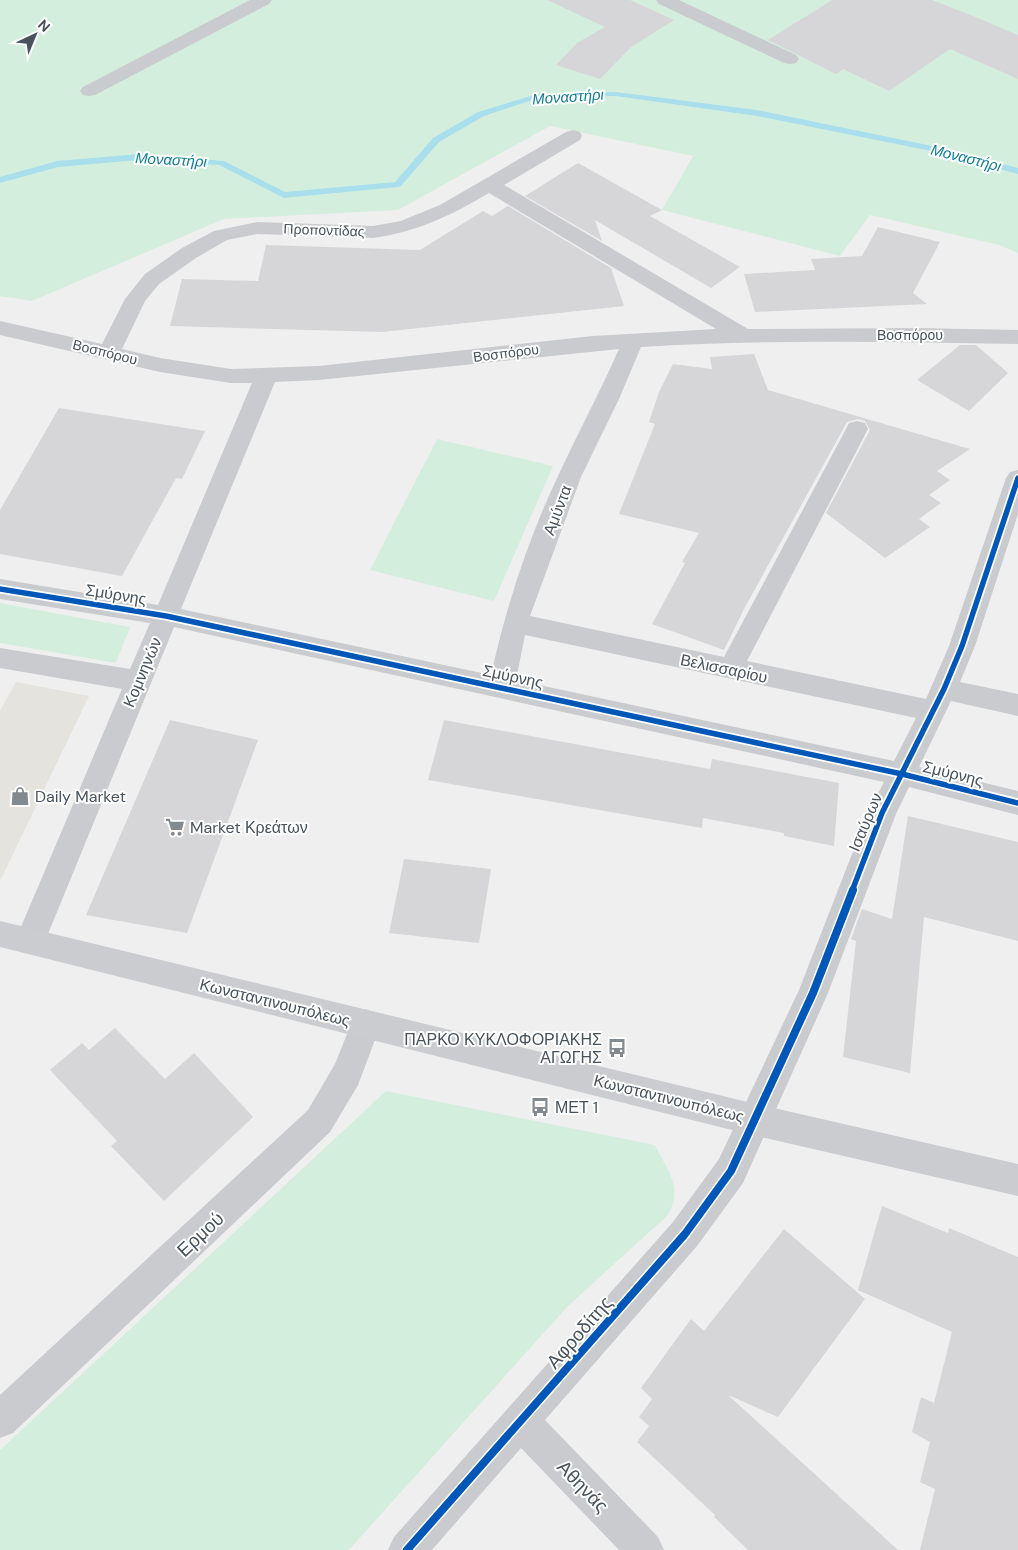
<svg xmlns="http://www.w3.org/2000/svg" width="1018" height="1550" font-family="'DM Sans',sans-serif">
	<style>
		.commercial { fill: #e5e3dd }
		.green { fill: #d4eede }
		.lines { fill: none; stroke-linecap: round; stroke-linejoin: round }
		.stream { fill: #a9dfec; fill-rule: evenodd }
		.building { fill: #d6d6d8 }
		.minor { fill: #c9cbce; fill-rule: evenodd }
		.secondary { fill: #cacccf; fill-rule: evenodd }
		.cycleway-far1-casing { stroke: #fff; stroke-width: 9 }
		.cycleway-casing { stroke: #fff; stroke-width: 11 }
		.cycleway-far1 { stroke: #0057b8; stroke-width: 5.5 }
		.cycleway { stroke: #0057b8; stroke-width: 8 }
		.labels { text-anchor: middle; stroke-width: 4; stroke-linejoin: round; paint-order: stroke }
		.far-street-label { font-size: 14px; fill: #47525c; stroke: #fff }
		.far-water-label { font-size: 15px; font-style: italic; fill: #0e7d98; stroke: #fff }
		.street-label { font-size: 16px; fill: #47525c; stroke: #fff }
		.poi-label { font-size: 16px; fill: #47525c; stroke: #fff; text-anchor: start }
		.near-street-label { font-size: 19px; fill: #47525c; stroke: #fff }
	</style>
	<rect width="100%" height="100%" fill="#f0efef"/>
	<path class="commercial" d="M16 682 89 696 0 881V711Z"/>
	<g class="green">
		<path d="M0 0H1018V253L999 245 870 215 840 256 662 210 693 156 550 126 398 210 224 219 32 301 0 296Z"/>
		<path d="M437 439 553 466 494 601 370 570Z"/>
		<path d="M0 603 130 627 116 663 0 643Z"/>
		<path d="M386 1091 655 1145C667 1170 685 1189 667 1216L568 1306 349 1550H0V1450Z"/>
	</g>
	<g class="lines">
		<path class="stream" d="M616 92 757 110 942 148 1018 168V174L941 153 757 116 616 96 538 98 484 116 439 142 401 186 398 187 284 198 219 165 139 160 58 167 0 183V177L57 161 139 154 224 161 285 192 395 182 433 138 478 112 537 94Z"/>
	</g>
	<g class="building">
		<path d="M547 0H630L674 20 631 47 600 79 556 65 577 43 605 27Z"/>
		<path d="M832 0H932L973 16 1018 35V79L950 49 889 91 843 69 836 74 768 40Z"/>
		<path d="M578 163 662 210 650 216 740 267 711 288 595 220 602 241 525 196Z"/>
		<path d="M508 206 611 268 624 306 382 332 170 326 182 279 258 281 266 245 420 250 483 211 492 216Z"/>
		<path d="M878 227 940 242 913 293 927 304 755 312 744 274 815 270 811 259 862 256Z"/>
		<path d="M960 345H976L1008 373 969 411 917 380Z"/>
		<path d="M754 354 768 390 970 449 937 471 950 480 929 495 941 503 919 519 930 527 885 558 826 513 870 430 865 421 857 419 847 422 744 609 724 650 652 624 685 563 682 562 699 533 619 514 655 424 649 422 659 392 673 364 712 369 710 357Z"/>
		<path d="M59 408 205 431 182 479 176 478 122 576 0 554V510Z"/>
		<path d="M170 720 258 740 187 933 86 915Z"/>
		<path d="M444 720 710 769 712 759 839 783 834 846 784 836V833L703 818 702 828 428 780Z"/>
		<path d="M908 816 1018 842V941L924 917 910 1073 843 1057 856 941 851 939 862 909 892 919Z"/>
		<path d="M404 859 491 869 479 943 389 933Z"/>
		<path d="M115 1028 165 1079 194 1053 253 1117 164 1201 111 1146 117 1141 50 1070 82 1043 89 1050Z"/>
		<path d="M882 1206 948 1233 949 1228 1018 1257V1550H920L935 1489 920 1482 930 1442 912 1432 921 1397 934 1403 952 1332 858 1290Z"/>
		<path d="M784 1229 865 1299 778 1417 728 1395 898 1550H748L714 1517 715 1515 637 1442 649 1426 639 1417 652 1399 641 1388 691 1319 704 1331Z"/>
	</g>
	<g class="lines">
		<g class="minor">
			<path d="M250 0H272L269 4 95 95 89 96 83 95 80 91 83 87Z"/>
			<path d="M656 0H679L796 55 799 59 796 63 790 64 784 63 659 4Z"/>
			<path d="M573 130 580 132 582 136 580 140 504 185 748 329 917 328 1018 330V344C892 342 766 339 641 347L619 399 581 477 530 616 724 657 846 429 849 423 857 421 865 423 868 429 747 661 926 699 949 646 1006 478 1010 472 1018 470V514L975 646 960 682 1018 694V716L951 701 919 767 1018 791V815L909 787 896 814 828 993 743 1183 697 1246 545 1420 658 1537 664 1550H619L521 1448 432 1550H388L394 1537 673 1222 719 1159 799 990 868 813 884 782 174 627 41 951 30 954 19 951 15 941 122 689 0 668V648L130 669 150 623 0 599V579L158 605 252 383H231L160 372 0 335V321L102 344 125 299 145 274 182 248 214 231 257 222 373 226 401 221 440 205 566 132ZM489 193 716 329 593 336 319 366 231 369 160 358 122 349 145 301 159 284 196 258 227 240 257 234 373 238C417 232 452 215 489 193ZM619 349C600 392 578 433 558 476 528 539 506 607 491 675L181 609 275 382 319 380ZM525 635 916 718 894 761 516 680Z"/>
			<path d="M366 1009 377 1014 381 1024 358 1085 330 1132 13 1433 0 1438V1395L308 1110 335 1064 355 1014Z"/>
		</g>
		<path class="secondary" d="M0 921 756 1104 1018 1164V1196L756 1136 0 947Z"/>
		<g class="cycleway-far1-casing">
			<g id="cycleway-far1">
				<path d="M0 589 166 616 902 774 1018 803"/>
				<path d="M852 891 882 813 944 689 962 646 1018 478"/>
			</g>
		</g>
		<g class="cycleway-casing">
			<path id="cycleway" d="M407 1550 685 1234 731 1171 813 993 853 890"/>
		</g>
		<use href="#cycleway-far1" class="cycleway-far1"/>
		<use href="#cycleway" class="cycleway"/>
	</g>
	<defs>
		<g id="shop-bare" transform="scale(1.5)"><path d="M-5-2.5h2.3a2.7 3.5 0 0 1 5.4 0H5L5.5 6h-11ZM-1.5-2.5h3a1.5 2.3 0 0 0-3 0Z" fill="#82898f" stroke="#fff" stroke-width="2.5" paint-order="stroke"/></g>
		<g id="supermarket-bare" transform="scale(1.5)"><path d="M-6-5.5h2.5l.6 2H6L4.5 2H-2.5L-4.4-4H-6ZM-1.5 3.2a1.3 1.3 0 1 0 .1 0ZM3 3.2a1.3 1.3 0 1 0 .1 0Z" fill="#82898f" stroke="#fff" stroke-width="2.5" paint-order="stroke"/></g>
		<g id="bus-bare" transform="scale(1.5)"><path d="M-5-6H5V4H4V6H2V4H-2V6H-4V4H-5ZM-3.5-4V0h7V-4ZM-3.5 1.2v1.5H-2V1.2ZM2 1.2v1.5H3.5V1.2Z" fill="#82898f" stroke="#fff" stroke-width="2.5" paint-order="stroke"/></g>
	</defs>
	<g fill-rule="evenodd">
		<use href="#shop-bare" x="20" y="796"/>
		<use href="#supermarket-bare" x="175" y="827"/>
		<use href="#bus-bare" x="617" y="1048"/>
		<use href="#bus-bare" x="540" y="1107"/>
	</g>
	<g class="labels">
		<g class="far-street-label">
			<text transform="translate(324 230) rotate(2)" y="5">Προποντίδας</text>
			<text x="910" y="340">Βοσπόρου</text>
			<text transform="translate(105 352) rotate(14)" y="5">Βοσπόρου</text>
			<text transform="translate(506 353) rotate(-7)" y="5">Βοσπόρου</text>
		</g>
		<g class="far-water-label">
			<text transform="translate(568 97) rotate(-4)" y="5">Μοναστήρι</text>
			<text transform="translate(966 158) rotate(14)" y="5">Μοναστήρι</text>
			<text transform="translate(171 160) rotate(3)" y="5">Μοναστήρι</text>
		</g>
		<g class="street-label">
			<text transform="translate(557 510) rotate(-69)" y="6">Αμύντα</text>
			<text transform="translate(116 594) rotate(9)" y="6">Σμύρνης</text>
			<text transform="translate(724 668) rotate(12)" y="6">Βελισσαρίου</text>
			<text transform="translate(142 672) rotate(-67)" y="6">Κομνηνών</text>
			<text transform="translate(513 676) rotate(12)" y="6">Σμύρνης</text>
			<text transform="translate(953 773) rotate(14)" y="6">Σμύρνης</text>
			<text transform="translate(865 822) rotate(-67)" y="6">Ισαύρων</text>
			<text transform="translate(275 1002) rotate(14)" y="6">Κωνσταντινουπόλεως</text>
			<text transform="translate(669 1098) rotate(14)" y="6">Κωνσταντινουπόλεως</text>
		</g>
		<g class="poi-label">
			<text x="35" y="802">Daily Market</text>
			<text x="190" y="833">Market Κρεάτων</text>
			<text x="602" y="1045" text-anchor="end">ΠΑΡΚΟ ΚΥΚΛΟΦΟΡΙΑΚΗΣ<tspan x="602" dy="18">ΑΓΩΓΗΣ</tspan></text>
			<text x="555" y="1113">ΜΕΤ 1</text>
		</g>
		<g class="near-street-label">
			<text transform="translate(200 1234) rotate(-43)" y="7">Ερμού</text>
			<text transform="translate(579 1332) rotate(-49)" y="7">Αφροδίτης</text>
			<text transform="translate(583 1486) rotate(46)" y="7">Αθηνάς</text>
		</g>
	</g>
	<g transform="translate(35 35) rotate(44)" stroke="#ffffff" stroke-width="4" paint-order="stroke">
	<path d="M0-4L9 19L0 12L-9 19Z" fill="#47525c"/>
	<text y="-8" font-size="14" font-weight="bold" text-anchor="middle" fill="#47525c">N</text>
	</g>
</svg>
